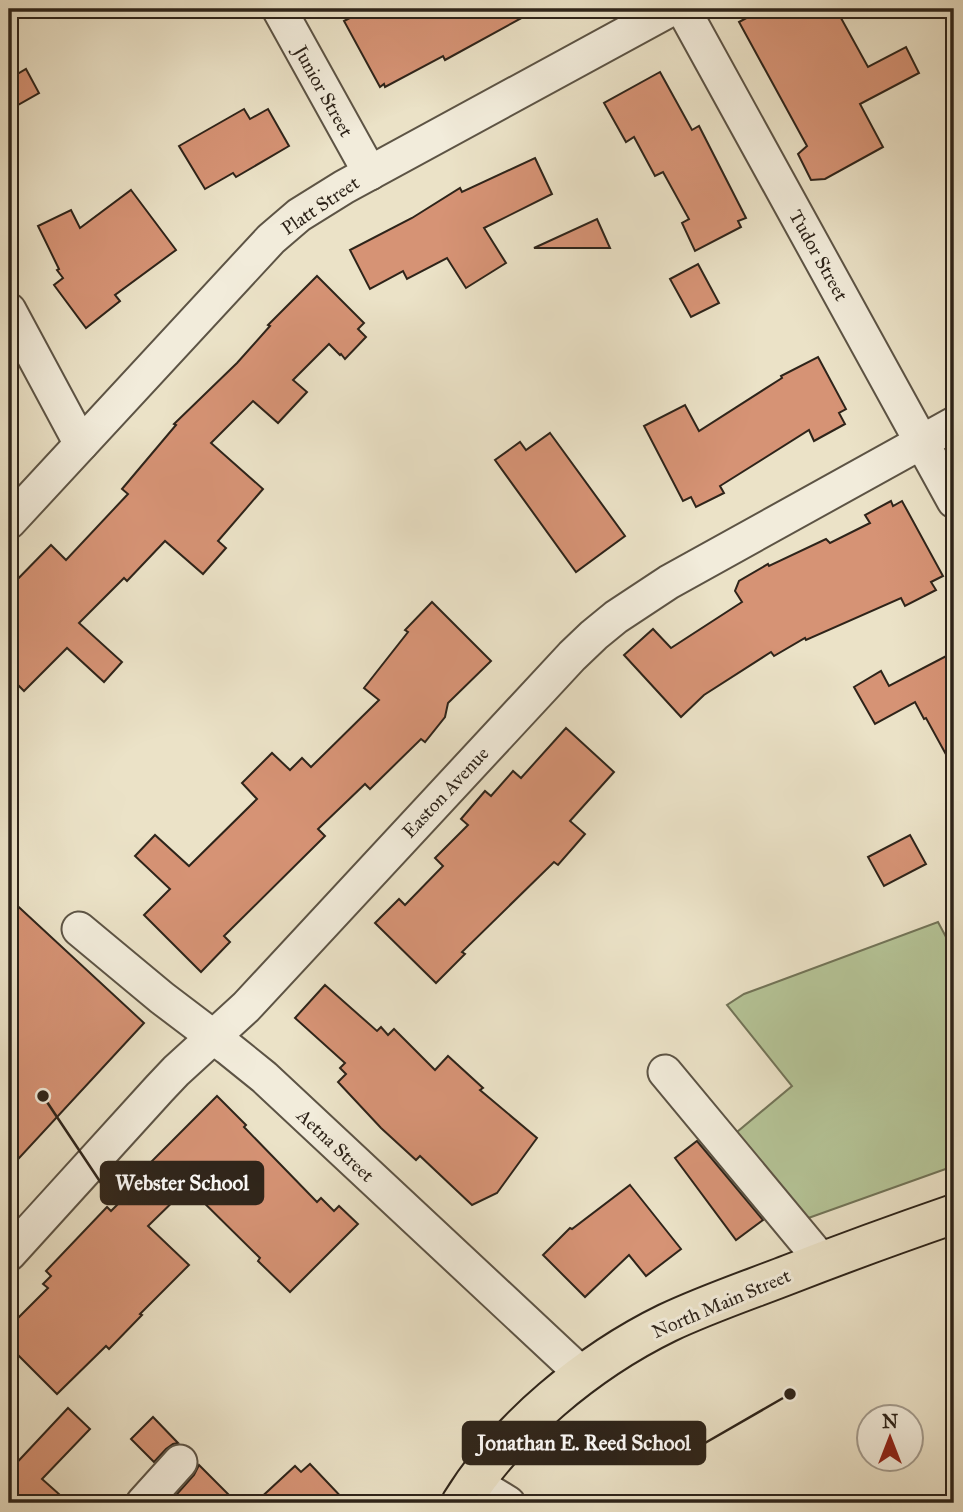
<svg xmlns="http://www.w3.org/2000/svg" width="963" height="1512" font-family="'IM FELL Great Primer',serif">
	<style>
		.green { fill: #b5c497; stroke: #727458; stroke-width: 2 }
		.building { fill: #d69375; stroke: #2e241a; stroke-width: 2 }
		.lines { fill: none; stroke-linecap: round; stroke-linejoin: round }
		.minor-casing { stroke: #5d5445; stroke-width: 37 }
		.major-casing { stroke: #2e241a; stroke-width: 42 }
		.minor { stroke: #f2ecdb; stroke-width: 33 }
		.major { stroke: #ebe2c7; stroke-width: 38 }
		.labels { text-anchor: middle; stroke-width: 6; stroke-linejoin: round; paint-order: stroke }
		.street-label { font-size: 19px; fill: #2e241a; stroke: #f2ecdb }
		.leader { fill: none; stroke: #2e241a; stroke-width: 2.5 }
		.callout-dot { fill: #2e241a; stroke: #f2ecdb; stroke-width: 2.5 }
		.callout { fill: #2e241a; stroke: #2e241a; stroke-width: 2.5 }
		.callout-label { font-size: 21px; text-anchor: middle; font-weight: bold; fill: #fff }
	</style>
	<rect width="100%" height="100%" fill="#ebe2c7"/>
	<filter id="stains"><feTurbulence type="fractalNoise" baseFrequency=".00286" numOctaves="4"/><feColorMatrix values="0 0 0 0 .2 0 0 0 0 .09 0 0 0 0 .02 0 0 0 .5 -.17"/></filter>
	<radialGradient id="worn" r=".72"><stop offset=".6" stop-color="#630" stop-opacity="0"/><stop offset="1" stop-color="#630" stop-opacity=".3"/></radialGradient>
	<path class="green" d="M938 922 954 952V1166L800 1221 737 1132 792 1086 727 1005 744 994Z"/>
	<g class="building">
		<path d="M367 9H538L445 60 443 56 385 87 384 84 380 87 344 21Z"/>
		<path d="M763 9H836L868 67 906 47 919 73 860 104 883 147 825 179 811 180 798 154 807 146 739 22Z"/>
		<path d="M26 69 39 93 9 110V79Z"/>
		<path d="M660 72 692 130 699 126 746 218 738 221 741 227 695 251 682 223 689 219 663 172 655 176 634 137 626 142 604 103Z"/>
		<path d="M244 109 250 119 268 109 289 146 236 177 233 173 205 189 179 146Z"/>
		<path d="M535 158 552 194 484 228 506 263 466 288 447 258 407 279 403 271 370 289 350 250 412 218 460 188 462 192Z"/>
		<path d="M131 190 176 250 115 295 120 301 86 328 54 285 63 278 57 270 59 269 38 226 71 210 80 228Z"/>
		<path d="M597 219 610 248H534Z"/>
		<path d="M698 264 719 303 691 317 670 279Z"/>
		<path d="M317 276 364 323 358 329 366 337 345 359 341 354 340 355 329 344 293 380 307 392 278 423 253 401 211 443 263 489 218 541 226 548 203 574 165 541 127 581 124 578 79 623 122 662 104 682 67 648 24 691 9 676V588L51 545 66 560 128 494 122 489 176 425 174 424 237 363 270 326 268 325Z"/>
		<path d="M818 357 846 409 839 413 845 424 814 441 809 430 720 486 724 493 696 507 691 497 683 501 644 426 685 405 699 431 782 378 781 376Z"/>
		<path d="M550 433 625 536 576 572 495 460 520 442 526 450Z"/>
		<path d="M891 501 893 506 902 501 943 576 931 582 936 590 905 606 901 598 806 640 805 638 774 656 771 652 704 695 681 717 624 655 653 629 671 648 742 602 735 591 739 581 768 564 769 566 826 539 830 543 870 523 865 515Z"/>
		<path d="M432 602 491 661 448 703 445 717 425 742 421 739 370 789 365 784 318 829 325 836 224 936 230 942 201 972 144 915 170 889 135 856 155 835 189 866 257 799 242 783 272 753 290 770 302 758 311 767 379 700 364 688 408 632 405 630Z"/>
		<path d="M954 652V769L926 718 924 719 915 702 875 724 854 687 881 671 889 686Z"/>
		<path d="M566 728 614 772 570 821 585 834 558 865 554 862 462 952 465 954 436 983 375 923 399 899 405 905 443 866 435 858 468 825 461 819 485 791 491 796 513 771 521 778Z"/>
		<path d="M910 835 926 864 884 886 868 857Z"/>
		<path d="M9 898 144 1023 9 1169Z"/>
		<path d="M325 985 377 1031 381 1027 388 1035 394 1029 435 1070 448 1056 483 1088 480 1090 537 1138 497 1193 472 1205 420 1156 416 1160 381 1128 338 1082 346 1074 340 1068 345 1063 295 1018Z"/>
		<path d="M217 1096 246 1125 244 1127 317 1202 321 1198 334 1211 339 1206 358 1224 290 1292 258 1261 260 1258 188 1187 148 1226 189 1265 140 1314 142 1315 109 1349 106 1346 57 1394 9 1346V1327L48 1288 43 1284 51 1276 46 1271 107 1207 111 1211 147 1175 143 1170Z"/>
		<path d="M697 1141 763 1220 736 1240 675 1158Z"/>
		<path d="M630 1185 681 1249 646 1276 629 1255 585 1297 543 1255 570 1228 572 1229Z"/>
		<path d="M68 1408 90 1429 42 1479 69 1503H9V1471Z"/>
		<path d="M153 1417 178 1443 173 1444 166 1449 154 1462 131 1439Z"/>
		<path d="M310 1464 347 1503H255L295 1466 301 1472Z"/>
		<path d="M199 1465 237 1503H169L194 1475Z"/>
	</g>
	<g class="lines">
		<g class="minor-casing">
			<g id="minor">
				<path d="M279 9 370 173"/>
				<path d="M683 9 954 501"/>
				<path d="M9 310 81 444"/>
				<path d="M9 522 271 239 299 215 344 187 671 9"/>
				<path d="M79 929 162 998 228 1048 264 1077 583 1375"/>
				<path d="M665 1072 822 1261"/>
				<path d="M9 1254 159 1089 176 1071 246 1007 572 656 594 635 616 617 669 582 954 424"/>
				<path d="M475 1483 508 1503"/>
				<path d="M143 1503 180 1462"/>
			</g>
		</g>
		<g class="major-casing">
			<path id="major" d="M461 1503C506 1429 589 1361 667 1323 707 1304 749 1290 790 1274 844 1253 899 1233 954 1214"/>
		</g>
		<use href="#minor" class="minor"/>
		<use href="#major" class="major"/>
	</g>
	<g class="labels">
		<g class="street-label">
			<text transform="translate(324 91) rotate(61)" y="7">Junior Street</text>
			<text transform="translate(320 205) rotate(-34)" y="7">Platt Street</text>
			<text transform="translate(819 255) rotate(61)" y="7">Tudor Street</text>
			<text transform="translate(445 792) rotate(-47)" y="7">Easton Avenue</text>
			<text transform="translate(336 1145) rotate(43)" y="7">Aetna Street</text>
			<text transform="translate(721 1303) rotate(-23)" y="7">North Main Street</text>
		</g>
	</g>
	<path class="leader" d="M43 1096L101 1183M790 1394L705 1443"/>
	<g class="callout-dot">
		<circle cx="43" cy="1096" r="7"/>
		<circle cx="790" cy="1394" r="7"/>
	</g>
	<g class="callout">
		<rect x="101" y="1162" width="162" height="42" rx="7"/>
		<rect x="463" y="1422" width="242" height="42" rx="7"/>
	</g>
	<g class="callout-label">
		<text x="182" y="1190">Webster School</text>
		<text x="584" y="1450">Jonathan E. Reed School</text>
	</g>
	<rect width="963" height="1512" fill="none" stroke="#ebe2c7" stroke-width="35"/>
	<rect x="10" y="10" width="942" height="1491" fill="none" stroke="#2e241a" stroke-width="3.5"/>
	<rect x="18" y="18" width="928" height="1477" fill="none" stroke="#2e241a" stroke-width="2"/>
	<g transform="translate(890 1438)"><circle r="33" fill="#f2ecdb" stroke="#a49c8e" stroke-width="2"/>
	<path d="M0-5L12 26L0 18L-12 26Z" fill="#8f2418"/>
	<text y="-10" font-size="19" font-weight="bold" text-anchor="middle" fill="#2e241a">N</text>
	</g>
	<rect width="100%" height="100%" filter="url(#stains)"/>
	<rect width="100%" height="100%" fill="url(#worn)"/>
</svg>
